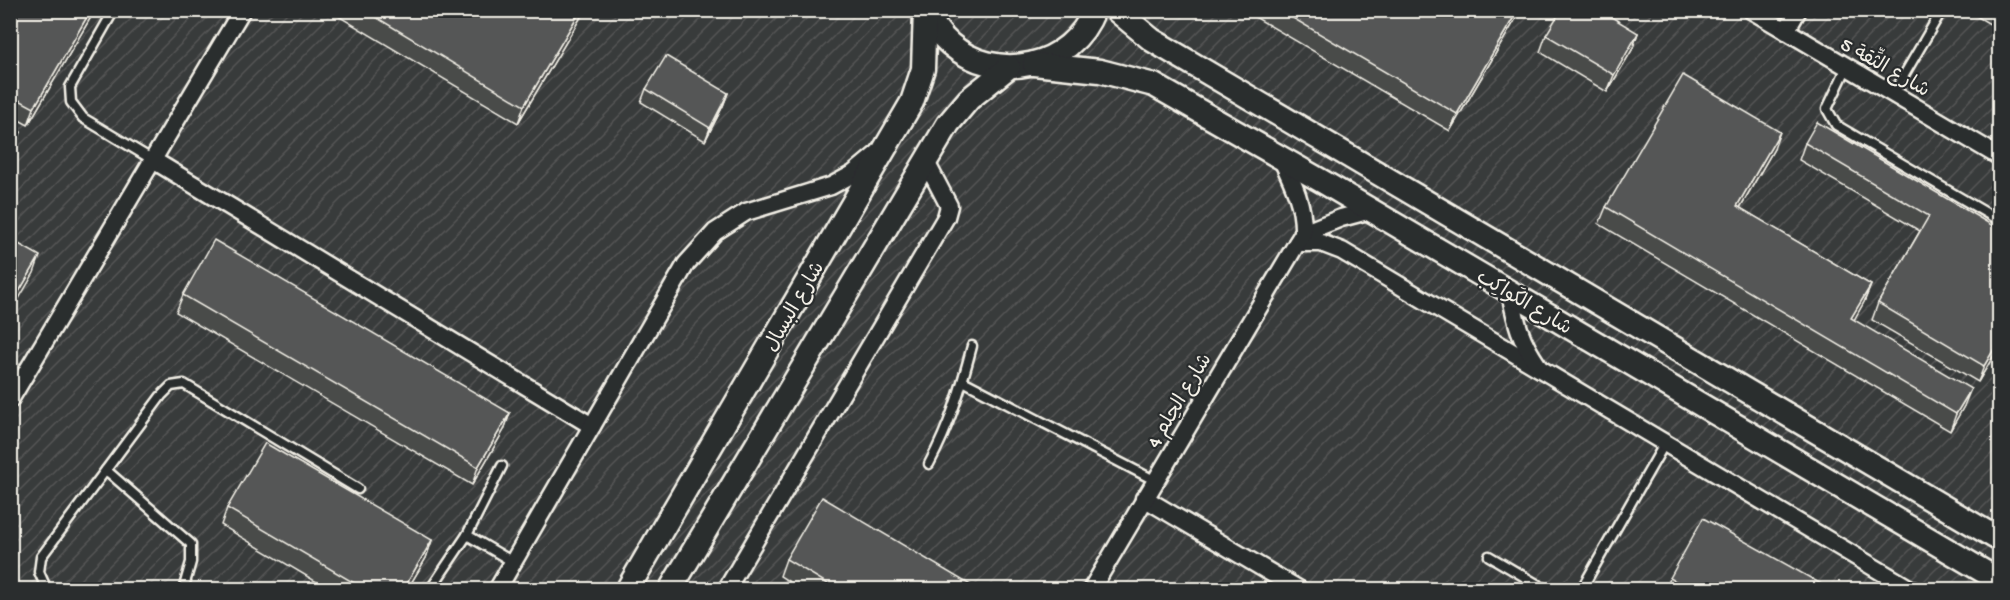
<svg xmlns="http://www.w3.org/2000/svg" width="2010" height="600" font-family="'Gochi Hand','Playpen Sans Arabic',sans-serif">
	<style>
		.industrial { fill: url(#industrial-furrows) }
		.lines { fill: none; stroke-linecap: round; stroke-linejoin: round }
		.lane-casing { stroke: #f4f1e8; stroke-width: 13 }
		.street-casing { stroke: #f4f1e8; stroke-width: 21 }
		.secondary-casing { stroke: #f4f1e8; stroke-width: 27 }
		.lane { stroke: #2a2d2e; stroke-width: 8 }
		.street { stroke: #2a2d2e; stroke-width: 16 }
		.secondary { stroke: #2a2d2e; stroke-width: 22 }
		.wall { fill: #494b4a; stroke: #f4f1e8; stroke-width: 1.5 }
		.shaded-wall { fill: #3c3d3c; stroke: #f4f1e8; stroke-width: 1.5 }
		.building { fill: #555756; stroke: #f4f1e8; stroke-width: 1.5 }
		.labels { text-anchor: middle; stroke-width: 4.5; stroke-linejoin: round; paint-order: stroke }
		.street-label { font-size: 20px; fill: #f4f1e8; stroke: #2a2d2e }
	</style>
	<defs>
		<pattern id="industrial-furrows" width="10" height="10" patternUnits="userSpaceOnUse" patternTransform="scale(1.5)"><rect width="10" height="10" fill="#373a3a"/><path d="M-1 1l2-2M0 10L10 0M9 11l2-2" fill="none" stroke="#555756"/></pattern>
	</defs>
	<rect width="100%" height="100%" fill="#2a2d2e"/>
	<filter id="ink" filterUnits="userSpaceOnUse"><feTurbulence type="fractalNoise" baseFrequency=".0167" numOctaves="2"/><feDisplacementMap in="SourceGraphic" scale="12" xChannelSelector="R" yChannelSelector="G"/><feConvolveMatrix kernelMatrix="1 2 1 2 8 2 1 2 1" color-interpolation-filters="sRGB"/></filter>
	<g filter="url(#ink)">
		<path class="industrial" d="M10 11H1999V589H11Z"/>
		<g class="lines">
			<g class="lane-casing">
				<g id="lane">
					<path d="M114 10 70 87 71 102 83 118 153 160"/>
					<path d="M1847 67 1827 109 1836 125 2000 221"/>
					<path d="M1893 94 1942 10"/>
					<path d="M963 381 1154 480"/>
					<path d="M929 464C950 425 961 388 972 346"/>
					<path d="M106 470 191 544V562L183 590"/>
					<path d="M467 535 513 562"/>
					<path d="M1489 556 1547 590"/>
					<path d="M47 590 39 572 41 557 161 396 171 386 184 384 358 489"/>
					<path d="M430 590 467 535 502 466"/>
					<path d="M1581 590 1665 443"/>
				</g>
			</g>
			<g class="street-casing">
				<g id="street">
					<path d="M1751 10 2000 157"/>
					<path d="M1786 31 1798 10"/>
					<path d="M153 160 592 426"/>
					<path d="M1303 233 1341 218 1371 210"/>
					<path d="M1297 243H1321L1342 251 1912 590"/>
					<path d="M1510 293C1516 321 1520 340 1537 364"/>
					<path d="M10 400 242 10"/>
					<path d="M1144 498 1300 590"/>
					<path d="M497 590 686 264 715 232 746 212 831 186 853 174 877 154"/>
					<path d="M726 590 946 217 949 206 925 160"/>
					<path d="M1091 590 1303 233C1304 205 1293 183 1281 158"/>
				</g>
			</g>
			<g class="secondary-casing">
				<g id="secondary">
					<path d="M926 10C932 23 939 35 950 44 996 84 1072 68 1094 10"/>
					<path d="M1116 10 1152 40 2000 540"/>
					<path d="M1034 64 1100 71 1154 85 1325 183 2000 581"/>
					<path d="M627 590 912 102 923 69 925 10"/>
					<path d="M670 590 948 124 969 99 1009 67"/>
				</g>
			</g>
			<use href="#lane" class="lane"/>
			<use href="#street" class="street"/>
			<use href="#secondary" class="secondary"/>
		</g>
		<g class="wall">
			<path d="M10 10H95L28 125 10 115Z"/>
			<path d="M340 10H585L518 123 338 16Z"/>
			<path d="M1243 10H1521L1450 131Z"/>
			<path d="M1966 10H2000V30Z"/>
			<path d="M1638 33 1632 50 1607 92 1540 52 1546 35Z"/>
			<path d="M646 89 728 93 723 106 705 141 641 102Z"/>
			<path d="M1805 143 2000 230V345L1978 382 1872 320 1878 303 1920 231 1799 160Z"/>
			<path d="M1774 149 1740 208 1871 285 1864 302 1854 320 1964 406 1950 431 1599 224 1606 207Z"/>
			<path d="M183 295 510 413 504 430 472 485 176 312Z"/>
			<path d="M227 508 432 540 426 558 407 590H330L221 525Z"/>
			<path d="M786 559 979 590H802L780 576Z"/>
			<path d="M1670 578 1832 590H1666Z"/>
		</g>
		<g class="shaded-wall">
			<path d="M91 10H95L28 125 34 108Z"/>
			<path d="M581 10H585L518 123 524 106Z"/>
			<path d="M1518 10H1521L1450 131 1457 114Z"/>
			<path d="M1638 33 1632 50 1607 92 1614 75Z"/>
			<path d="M728 93 723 106 705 141 710 128Z"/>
			<path d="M21 132 15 149 10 157V150Z"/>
			<path d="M1780 132 1774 149 1731 223 1737 206Z"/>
			<path d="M40 256 34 273 10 314V307Z"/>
			<path d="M1871 285 1864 302 1845 336 1851 318Z"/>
			<path d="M2000 339V345L1978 382 1984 366Z"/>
			<path d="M1971 389 1964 406 1950 431 1956 414Z"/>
			<path d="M510 413 504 430 472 485 478 467Z"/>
			<path d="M432 540 426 558 407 590H403Z"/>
		</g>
		<g class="building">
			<path d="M10 10H91L34 108 10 95Z"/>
			<path d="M364 10H581L524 106Z"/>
			<path d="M1279 10H1518L1457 114Z"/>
			<path d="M1561 10H1600L1638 33 1614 75 1546 35Z"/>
			<path d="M666 56 728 93 710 128 646 89Z"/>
			<path d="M1683 75 1780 132 1737 206 1871 285 1851 318 1971 389 1956 414 1606 207Z"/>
			<path d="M1817 122 2000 230V339L1984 366 1878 303 1929 216 1805 143Z"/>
			<path d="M10 125 21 132 10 150Z"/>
			<path d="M10 239 40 256 10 307Z"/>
			<path d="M214 240 510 413 478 467 183 295Z"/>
			<path d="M265 443 432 540 403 590H366L227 508Z"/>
			<path d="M822 497 979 590H838L786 559Z"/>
			<path d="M1703 518 1832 590H1691L1670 578Z"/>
		</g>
	</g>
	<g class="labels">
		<g class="street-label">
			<text transform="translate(1886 66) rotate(30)" y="7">شارع الثِّقة 5</text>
			<text transform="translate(1525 301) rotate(31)" y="7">شارع الكَواكِب</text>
			<text transform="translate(793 306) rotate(-60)" y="7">شارع البسال</text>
			<text transform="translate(1178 400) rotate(-59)" y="7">شارع الحِلم 4</text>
		</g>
	</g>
	<rect width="2010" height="600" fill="none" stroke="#2a2d2e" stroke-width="36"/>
	<rect x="18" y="18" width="1974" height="564" fill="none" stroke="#f4f1e8" stroke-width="2" filter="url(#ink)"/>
</svg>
